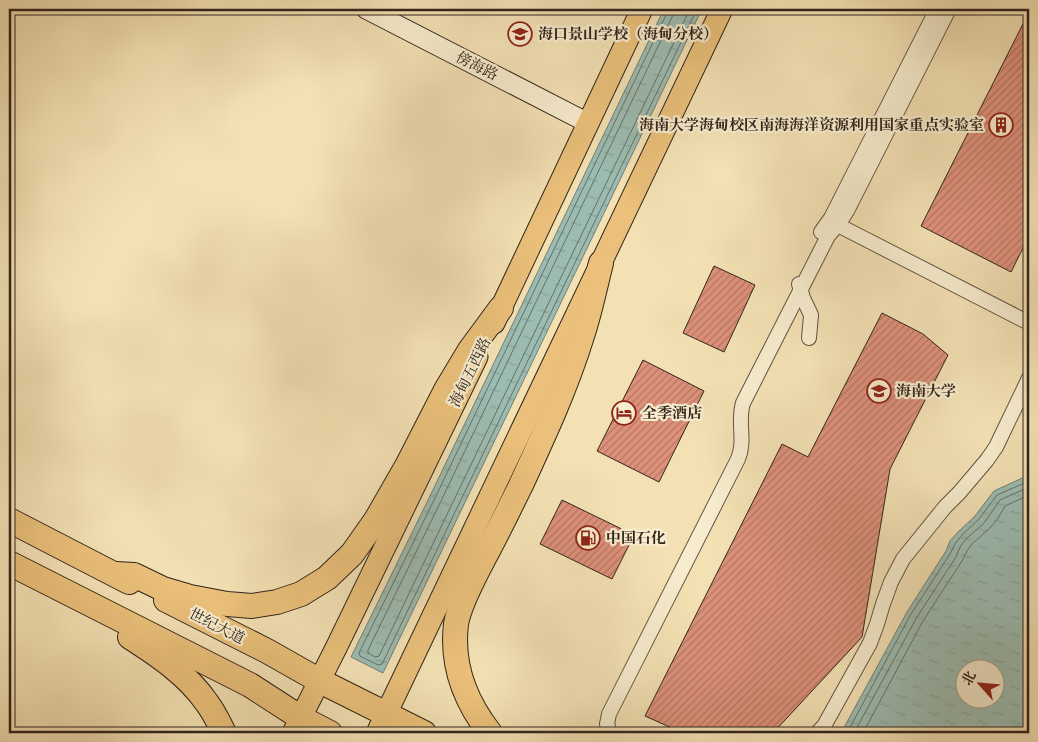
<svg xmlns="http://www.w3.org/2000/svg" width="1038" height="742" font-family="'IM FELL Great Primer','Noto Serif SC',serif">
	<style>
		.water { fill: url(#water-ripples); stroke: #717f76; fill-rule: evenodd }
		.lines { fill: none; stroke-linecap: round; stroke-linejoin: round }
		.shore { stroke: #667067; stroke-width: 1 }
		.building { fill: url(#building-hatch); stroke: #30241c }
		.street-casing { stroke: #615342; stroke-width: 16 }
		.secondary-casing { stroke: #30241c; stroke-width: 21 }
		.primary-casing { stroke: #30241c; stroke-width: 23 }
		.highway-casing { stroke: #30241c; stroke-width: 26 }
		.street { stroke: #f7ecce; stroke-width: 14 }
		.secondary { stroke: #f7ecce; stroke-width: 19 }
		.primary { stroke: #eac07a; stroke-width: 21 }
		.highway { stroke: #eac07a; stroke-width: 24 }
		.labels { text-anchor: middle; stroke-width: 4.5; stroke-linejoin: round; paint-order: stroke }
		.poi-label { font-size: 15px; font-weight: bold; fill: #30241c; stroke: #f7ecce; text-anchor: start }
		.street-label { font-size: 15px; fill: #30241c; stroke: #f7ecce }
	</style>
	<defs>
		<pattern id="water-ripples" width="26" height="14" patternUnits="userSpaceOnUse" patternTransform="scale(1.25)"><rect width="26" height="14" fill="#9cbcb2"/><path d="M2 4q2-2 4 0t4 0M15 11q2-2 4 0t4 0" fill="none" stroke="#87a198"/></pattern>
		<pattern id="building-hatch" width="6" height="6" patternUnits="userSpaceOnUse" patternTransform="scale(1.25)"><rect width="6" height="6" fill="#de917a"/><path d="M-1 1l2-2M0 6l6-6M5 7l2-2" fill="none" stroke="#b47663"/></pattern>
	</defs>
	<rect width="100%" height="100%" fill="#f3e1b4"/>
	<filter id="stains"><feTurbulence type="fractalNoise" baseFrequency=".004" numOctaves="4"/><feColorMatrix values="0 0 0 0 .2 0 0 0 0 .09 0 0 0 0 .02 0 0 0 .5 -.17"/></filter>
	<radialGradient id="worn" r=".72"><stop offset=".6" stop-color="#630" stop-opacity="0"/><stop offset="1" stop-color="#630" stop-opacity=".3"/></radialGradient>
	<g class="water">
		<path d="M664 9H702L383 673 351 657 430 496Z"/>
		<path d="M1029 475V733H841L907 612 946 551 950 541 958 532 975 516 994 491ZM966 670H996V700H966Z"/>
	</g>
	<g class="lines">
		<g class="shore">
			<path d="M668 9 667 13 435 498 359 653 360 656 378 665 382 664 697 9"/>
			<path d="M674 9 673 15 441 501 368 650V653L375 657 379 656 690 9"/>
			<path d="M847 733 911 614 950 554 955 544 962 535 979 519 997 495 1029 481"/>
			<path d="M854 733 917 617 956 557 960 547 966 539 984 523 1000 500 1029 487"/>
			<path d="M863 733 923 621 962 561 967 551 972 544 990 528 997 520 1005 506 1029 495"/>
		</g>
	</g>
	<g class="building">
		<path d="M1029 12V236L1011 272 921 226Z"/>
		<path d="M714 266 755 285 724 352 683 333Z"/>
		<path d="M882 313 923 334 948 355 890 469 862 637 773 733H683L645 716 782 444 808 457Z"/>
		<path d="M643 360 704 391 659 482 597 451Z"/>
		<path d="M562 500 634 535 612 579 540 544Z"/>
	</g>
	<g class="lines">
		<g class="street-casing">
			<g id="street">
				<path d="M830 221 1029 323"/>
				<path d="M821 232 831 218 937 9"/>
				<path d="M799 284 803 298 811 315 809 338"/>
				<path d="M610 733 607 724 609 714 738 459C746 440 737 422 743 403L828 236 840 222 848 209 949 9"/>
				<path d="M817 733 824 726 870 643 877 624 883 604 891 582 903 559 945 507 959 493 987 460 996 447 1029 378"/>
			</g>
		</g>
		<g class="secondary-casing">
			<path id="secondary" d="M366 9 588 123"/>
		</g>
		<g class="primary-casing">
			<g id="primary">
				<path d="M494 323 642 9"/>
				<path d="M293 733 337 646 477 357"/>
				<path d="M377 733 722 9"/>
			</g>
		</g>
		<g class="highway-casing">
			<g id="highway">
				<path d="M9 520 129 582"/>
				<path d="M9 563 250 685 301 718 330 733"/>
				<path d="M115 574 134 575 163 589 190 597 227 604 252 606 277 602 301 594 327 578 352 554 376 520 407 466 446 390 470 350 501 308"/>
				<path d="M166 600 267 651 320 681 424 733"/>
				<path d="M130 637C158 655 188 675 207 703 214 712 219 723 224 733"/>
				<path d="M490 733C465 701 451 666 456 624 459 605 475 575 484 558 497 534 508 511 520 487 543 437 566 388 582 336 590 312 595 287 601 263"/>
			</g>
		</g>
		<use href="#street" class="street"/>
		<use href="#secondary" class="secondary"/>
		<use href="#primary" class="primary"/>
		<use href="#highway" class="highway"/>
	</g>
	<defs>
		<g id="school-ring" transform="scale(1.25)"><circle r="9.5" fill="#f7ecce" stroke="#8f2418" stroke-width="1.5"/><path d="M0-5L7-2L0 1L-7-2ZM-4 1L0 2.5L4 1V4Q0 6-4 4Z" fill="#8f2418"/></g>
		<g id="building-ring" transform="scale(1.25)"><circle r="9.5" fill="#f7ecce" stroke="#8f2418" stroke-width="1.5"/><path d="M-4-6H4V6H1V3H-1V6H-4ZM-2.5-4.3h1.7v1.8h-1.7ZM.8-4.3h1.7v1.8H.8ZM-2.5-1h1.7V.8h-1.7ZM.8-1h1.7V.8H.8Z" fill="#8f2418"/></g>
		<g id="university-ring" transform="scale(1.25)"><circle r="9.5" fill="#f7ecce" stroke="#8f2418" stroke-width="1.5"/><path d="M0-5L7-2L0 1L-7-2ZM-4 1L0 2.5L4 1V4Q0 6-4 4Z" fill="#8f2418"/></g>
		<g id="hotel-ring" transform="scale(1.25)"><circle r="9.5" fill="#f7ecce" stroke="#8f2418" stroke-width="1.5"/><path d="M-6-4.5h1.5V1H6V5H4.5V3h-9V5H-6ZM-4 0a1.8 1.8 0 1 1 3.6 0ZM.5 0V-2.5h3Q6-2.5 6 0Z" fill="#8f2418"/></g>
		<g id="fuel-ring" transform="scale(1.25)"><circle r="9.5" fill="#f7ecce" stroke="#8f2418" stroke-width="1.5"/><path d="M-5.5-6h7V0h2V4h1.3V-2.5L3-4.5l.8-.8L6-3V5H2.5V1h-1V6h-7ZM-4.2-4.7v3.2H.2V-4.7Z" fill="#8f2418"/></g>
	</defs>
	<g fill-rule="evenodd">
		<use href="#school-ring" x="520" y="34"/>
		<use href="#building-ring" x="1001" y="125"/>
		<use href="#university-ring" x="879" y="391"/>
		<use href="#hotel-ring" x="624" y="413"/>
		<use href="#fuel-ring" x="588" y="538"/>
	</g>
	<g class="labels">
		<g class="poi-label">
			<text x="538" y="39">海口景山学校（海甸分校）</text>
			<text x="984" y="130" text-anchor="end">海南大学海甸校区南海海洋资源利用国家重点实验室</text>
			<text x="896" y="396">海南大学</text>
			<text x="642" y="418">全季酒店</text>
			<text x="606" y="543">中国石化</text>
		</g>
		<g class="street-label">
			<text transform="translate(477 66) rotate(27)" y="5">傍海路</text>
			<text transform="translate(470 372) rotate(-64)" y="5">海甸五西路</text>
			<text transform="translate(217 626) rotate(27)" y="5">世纪大道</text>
		</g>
	</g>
	<rect width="1038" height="742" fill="none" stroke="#f3e1b4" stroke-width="30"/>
	<rect x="10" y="10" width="1018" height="722" fill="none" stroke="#30241c" stroke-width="2.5"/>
	<rect x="15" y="15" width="1008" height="712" fill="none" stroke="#30241c"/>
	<g transform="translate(980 684) rotate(297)"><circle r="24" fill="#f7ecce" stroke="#a79c87"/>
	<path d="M0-4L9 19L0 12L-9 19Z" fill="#8f2418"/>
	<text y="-8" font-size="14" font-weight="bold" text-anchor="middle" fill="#30241c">北</text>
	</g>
	<rect width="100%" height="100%" filter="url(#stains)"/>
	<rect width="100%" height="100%" fill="url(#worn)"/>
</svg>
